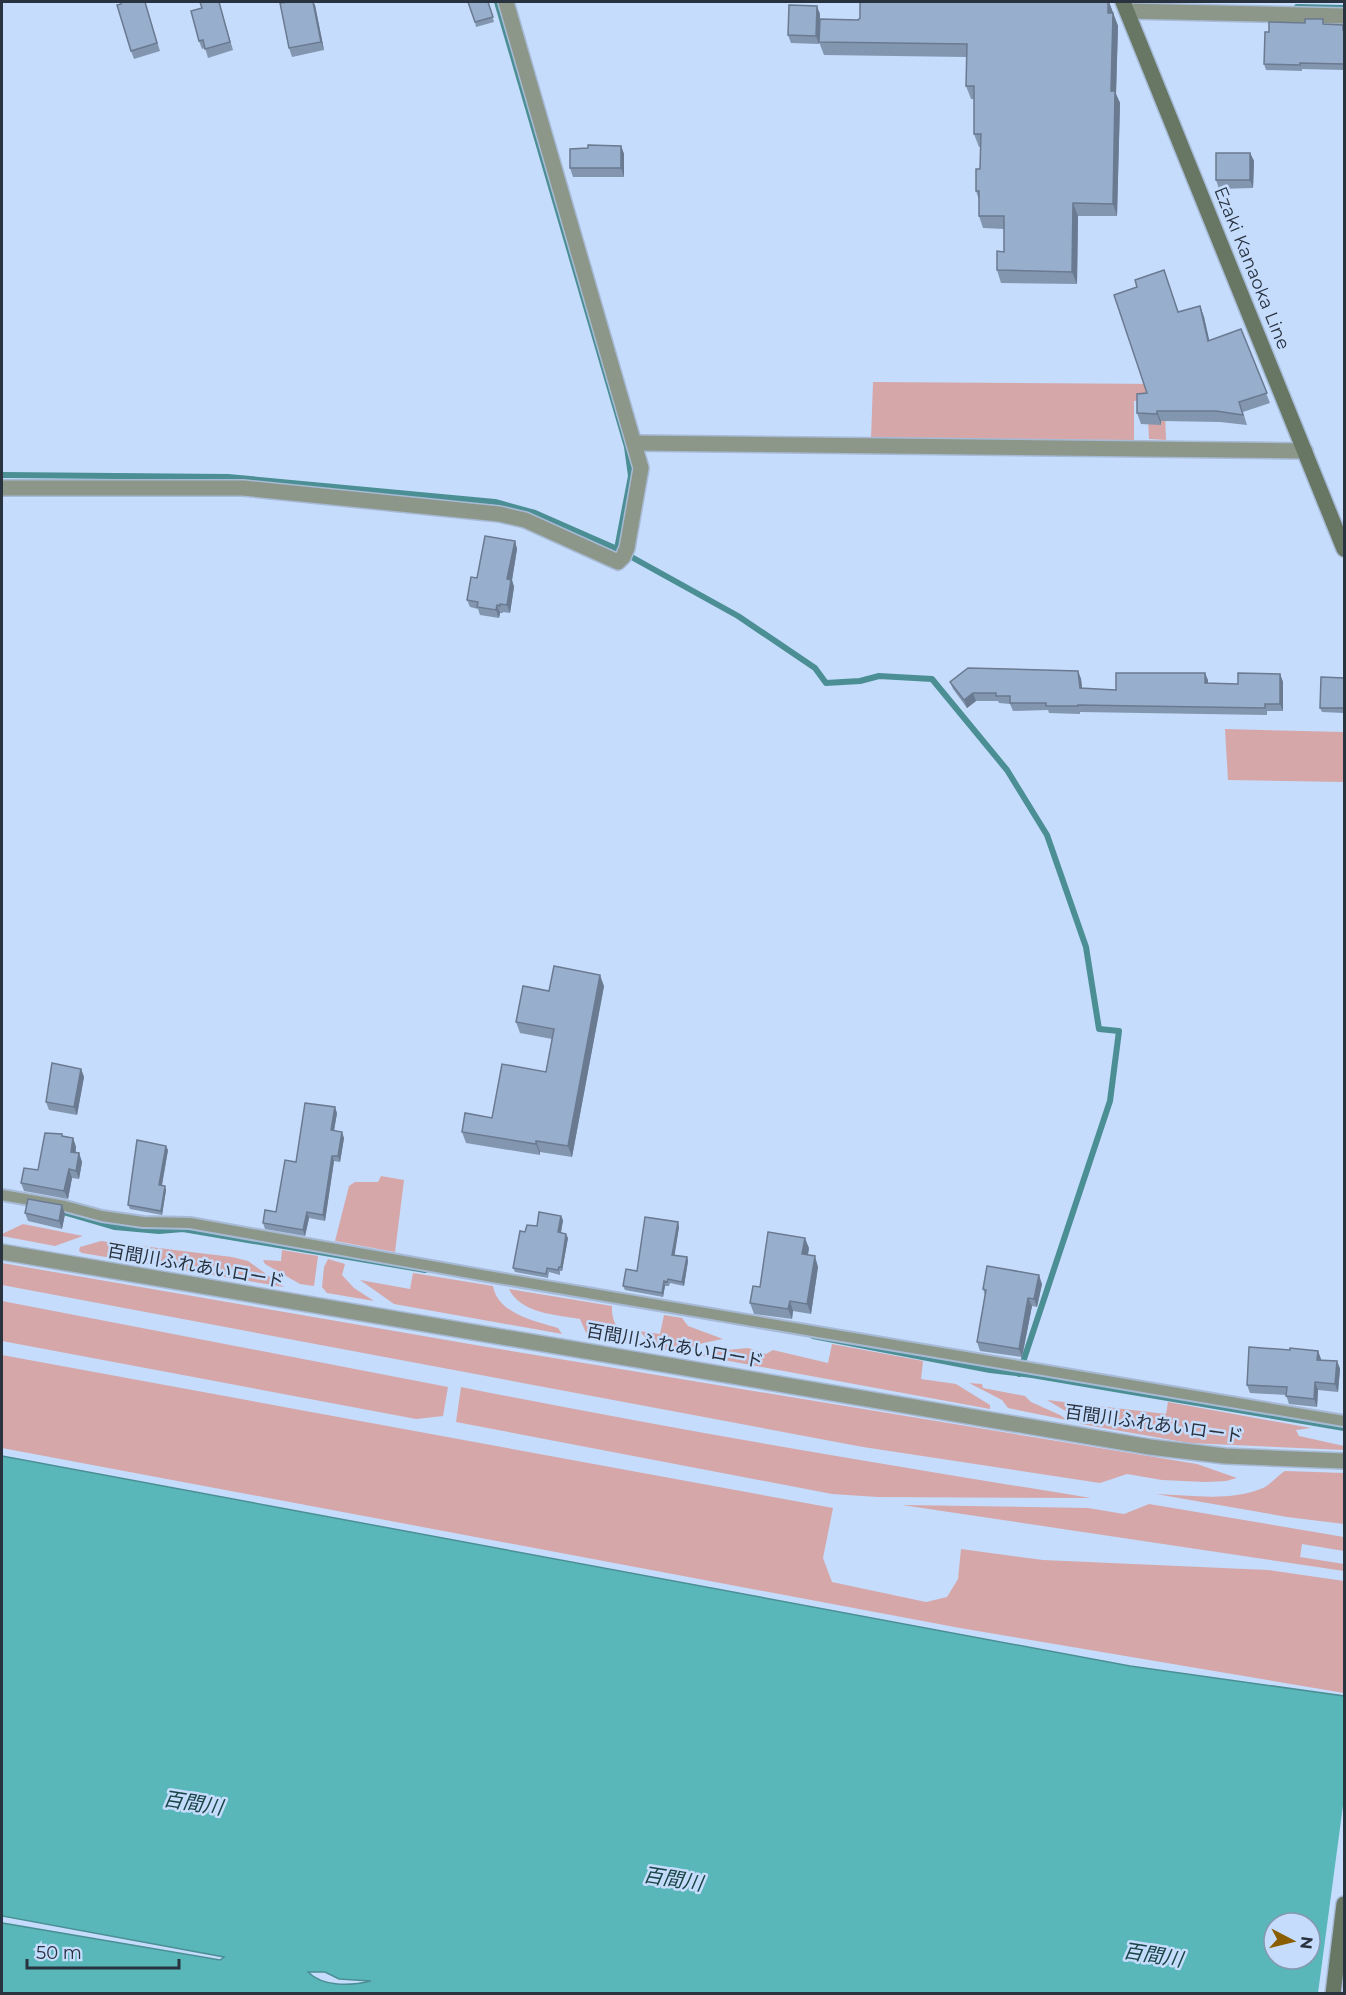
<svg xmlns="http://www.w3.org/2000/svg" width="1346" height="1995" font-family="Montserrat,'Noto Sans JP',sans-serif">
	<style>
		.green { fill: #d6a7a8 }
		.water { fill: #59b7b9; stroke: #4b8f94; stroke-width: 1.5; fill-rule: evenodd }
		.pier { fill: #c5dcfc }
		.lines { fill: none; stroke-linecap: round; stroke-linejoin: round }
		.stream { stroke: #4b8f94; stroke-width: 6 }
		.service-casing { stroke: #a6bad6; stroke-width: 14 }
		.minor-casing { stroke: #a6bad6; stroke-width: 18 }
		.tertiary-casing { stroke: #a6bad6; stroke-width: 18 }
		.secondary-casing { stroke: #a6bad6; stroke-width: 18 }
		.service { stroke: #8d9789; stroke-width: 10 }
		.minor { stroke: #8d9789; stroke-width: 15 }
		.tertiary { stroke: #8d9789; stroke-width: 15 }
		.secondary { stroke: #687763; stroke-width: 15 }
		.wall { fill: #8396b0 }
		.shaded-wall { fill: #6a7a90 }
		.building { fill: #98aecd; stroke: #6a7a90; stroke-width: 1.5 }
		.labels { text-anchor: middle; stroke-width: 5; stroke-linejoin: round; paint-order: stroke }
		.street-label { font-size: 18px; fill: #29323f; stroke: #c5dcfc }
		.water-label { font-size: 20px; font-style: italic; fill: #1a4546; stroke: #c5dcfc }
	</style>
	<rect width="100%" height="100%" fill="#c5dcfc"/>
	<g class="green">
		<path d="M873 382 1164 384 1166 440 1149 439 1147 400 1134 401V440L871 439Z"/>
		<path d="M1225 729 1344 732V782L1228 780Z"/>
		<path d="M381 1176 404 1180 395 1252 335 1241 349 1186 355 1182H378Z"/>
		<path d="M23 1224 83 1236 55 1246 2 1236V1234Z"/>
		<path d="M101 1241 232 1257 248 1261 284 1287 82 1253 79 1251 80 1247Z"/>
		<path d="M282 1250 318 1256 314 1286 300 1284 265 1264 263 1260 281 1261Z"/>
		<path d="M328 1259 345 1264 342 1275 354 1288 374 1301 327 1293 322 1287 324 1267Z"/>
		<path d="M2 1263 487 1347 1197 1464 1237 1478 1226 1481 1205 1482 1162 1480 1127 1474 1100 1483 863 1447 2 1285Z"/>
		<path d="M413 1273 493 1286C498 1314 535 1321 558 1328L562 1334 394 1304 360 1280 410 1289Z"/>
		<path d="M509 1289 612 1306C611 1326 622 1334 637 1346L587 1335 580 1319C556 1315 520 1313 509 1289Z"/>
		<path d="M2 1301 448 1387 443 1416 416 1419 2 1341Z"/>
		<path d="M664 1315 682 1318 688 1326 723 1339 703 1343 682 1352 650 1347 646 1338 639 1331 660 1334Z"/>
		<path d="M832 1344 923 1361 921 1379 956 1384 990 1405V1409L702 1356 706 1352 748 1348 766 1354 773 1350 828 1363Z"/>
		<path d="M2 1355 833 1508 823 1558 832 1582 926 1602 947 1597 958 1579 961 1549 1043 1560 1268 1570 1344 1581V1693L960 1628 2 1448Z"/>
		<path d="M969 1383 982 1384 983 1388 1025 1396 1031 1402 1060 1415 1067 1420 1008 1408 1002 1400Z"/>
		<path d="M461 1387C670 1429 880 1464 1091 1498L878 1497 832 1494 456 1422Z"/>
		<path d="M1047 1400 1166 1414 1168 1402 1311 1428 1296 1430 1299 1436 1344 1446V1450L1189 1443 1081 1424 1074 1416Z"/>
		<path d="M1285 1471 1344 1473V1524L1287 1517 1156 1494C1191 1495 1230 1502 1263 1488 1271 1484 1277 1476 1285 1471Z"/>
		<path d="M1149 1504 1344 1537V1551L1302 1544 1300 1557 1344 1564V1571L902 1505 1088 1508 1124 1514Z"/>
	</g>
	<path class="water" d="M2 1456 1130 1666 1344 1696V1993H2V1923L220 1960 224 1957 2 1916ZM1274 1923H1310V1959H1274ZM308 1972H325L339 1979 371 1981C350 1986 323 1987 308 1972Z"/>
	<path class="pier" d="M1344 1798V1994L1318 1993Z"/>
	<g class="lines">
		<g class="stream">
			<path d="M497 2 627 447 631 476 617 549"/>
			<path d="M1297 7 1344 8"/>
			<path d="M2 475 228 477 495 502 535 513 617 549 738 616 815 668 826 683 860 681 879 676 932 679 1007 770 1047 835 1086 947 1099 1029 1119 1031 1110 1101 1019 1374"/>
			<path d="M57 1210 115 1227 159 1231 183 1229 425 1270"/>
			<path d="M813 1336 990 1370 1032 1375 1344 1428"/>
		</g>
		<g class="service-casing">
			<path id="service" d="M2 1195 65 1206 102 1216 143 1222 190 1223 487 1276 1344 1421"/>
		</g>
		<g class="minor-casing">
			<g id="minor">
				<path d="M1127 11 1344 16"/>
				<path d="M634 443 1305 451"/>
				<path d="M2 488H243L499 514 525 520 618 562 623 557 627 548 641 468 506 2"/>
			</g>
		</g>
		<g class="tertiary-casing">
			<path id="tertiary" d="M2 1252 1150 1447 1225 1456 1344 1461"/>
		</g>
		<g class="secondary-casing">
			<g id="secondary">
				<path d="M1123 2 1344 549"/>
				<path d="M1333 1994 1344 1904"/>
			</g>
		</g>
		<use href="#service" class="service"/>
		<use href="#minor" class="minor"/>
		<use href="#tertiary" class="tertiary"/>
		<use href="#secondary" class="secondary"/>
	</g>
	<g class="wall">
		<path d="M121 2H145L160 51 134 59 131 51Z"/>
		<path d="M219 2 233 50 208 58 205 48 202 49 199 41 202 8Z"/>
		<path d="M488 2 494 22 476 27 475 22Z"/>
		<path d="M1109 2 1118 26 1116 94 1120 103 1117 216H1078L1077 284 1001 283 997 270 1004 252V229L983 228 979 216V200L976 191 980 169V147H979L974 134V99H971L966 86V57L824 55 819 42 860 18Z"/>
		<path d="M315 5 324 50 292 57 289 48Z"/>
		<path d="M820 14 819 44 791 43 788 35Z"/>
		<path d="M1305 23 1325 24 1344 29V70L1302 69V71L1266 70 1264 64 1269 32Z"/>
		<path d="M621 146 624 154V177H573L570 168Z"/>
		<path d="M1250 153 1254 161 1253 188 1219 189 1216 180Z"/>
		<path d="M1200 306 1204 317 1209 341 1241 329 1270 403 1243 412 1247 425 1220 422 1161 421V425L1141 424 1137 413 1147 393 1178 312Z"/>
		<path d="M515 541 517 549 512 580 514 587 510 613 503 612V613H500L499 618 480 615 478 609 470 607 467 600 477 578Z"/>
		<path d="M1078 671 1081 679 1082 688 1116 690 1208 680V683L1238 684 1280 674 1283 682V711H1267V715L1080 712V714L1049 713 1048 710 1013 711 1010 704 999 703 998 701H976L967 708 953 689 950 682Z"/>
		<path d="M1344 678V713L1322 712 1320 708Z"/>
		<path d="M604 986 572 1157 540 1152V1155L466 1143 462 1132 492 1118 546 1072 552 1039 520 1033 516 1022 549 991Z"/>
		<path d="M81 1069 84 1077 77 1115 49 1110 46 1102Z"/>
		<path d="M337 1113 334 1131 344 1138 340 1162 334 1161 325 1221 309 1218 305 1236 265 1229 263 1223 276 1212 296 1162Z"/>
		<path d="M63 1136 73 1138 76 1147V1153H79L82 1162 79 1179 72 1178 68 1199 24 1191 21 1183 38 1170Z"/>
		<path d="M168 1150 162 1186 166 1190 162 1215 130 1209 128 1205Z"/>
		<path d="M25 1213 65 1214 62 1229 28 1221Z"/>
		<path d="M563 1220 561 1233 568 1238 562 1271H560V1275L549 1272 548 1278 515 1272 513 1268 525 1232Z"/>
		<path d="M678 1222 679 1227 674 1255 687 1257 688 1261 684 1286 670 1283 669 1286H665L663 1297 625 1290 623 1286Z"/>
		<path d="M809 1248 808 1255 818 1267 811 1314 793 1311 792 1319 754 1314 750 1303 760 1287Z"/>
		<path d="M1042 1284 1037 1307 1032 1306 1022 1357 980 1351 977 1342 985 1295 983 1289Z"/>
		<path d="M1318 1351 1321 1360 1337 1361 1340 1369 1338 1392 1318 1390 1317 1407 1289 1404 1286 1395 1250 1393 1247 1385Z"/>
	</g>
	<g class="shaded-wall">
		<path d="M313 2 315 5 324 50 321 42Z"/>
		<path d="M1109 2 1118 26 1116 94 1120 103 1117 216 1113 204 1111 91 1108 13Z"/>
		<path d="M817 6 820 14 819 44 816 36Z"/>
		<path d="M621 146 624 154V177L621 168Z"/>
		<path d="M1250 153 1254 161 1253 188 1250 180Z"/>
		<path d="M1073 203 1078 216 1077 284 1072 272Z"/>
		<path d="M1200 306 1204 317 1212 352 1208 341Z"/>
		<path d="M1157 411 1161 421V425L1157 414Z"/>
		<path d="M515 541 517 549 512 580 514 587 510 613 507 605V579Z"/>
		<path d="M497 605 500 613 499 618 496 610Z"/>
		<path d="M1078 671 1081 679 1083 696 1080 688Z"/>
		<path d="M1205 673 1208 680V690L1205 683Z"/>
		<path d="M1280 674 1283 682V711L1280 704Z"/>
		<path d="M973 693 976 701 967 708 964 700Z"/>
		<path d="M600 975 604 986 572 1157 568 1146Z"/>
		<path d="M81 1069 84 1077 77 1115 74 1107Z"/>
		<path d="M335 1107 337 1113 333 1136 331 1130Z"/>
		<path d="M342 1132 344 1138 340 1162 338 1156Z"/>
		<path d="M73 1138 76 1147 74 1160 71 1152Z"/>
		<path d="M536 1141 540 1152V1155L536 1144Z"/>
		<path d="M166 1146 168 1150 161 1189 159 1185Z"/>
		<path d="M79 1153 82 1162 79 1179 76 1171Z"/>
		<path d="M332 1156 334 1161 325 1221 323 1215Z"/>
		<path d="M69 1169 72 1178 68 1199 64 1191Z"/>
		<path d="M165 1186 166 1190 162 1215 161 1211Z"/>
		<path d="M62 1205 65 1214 62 1229 59 1221Z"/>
		<path d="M307 1212 309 1218 305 1236 303 1230Z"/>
		<path d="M561 1216 563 1220 560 1237 558 1232Z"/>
		<path d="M678 1222 679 1227 674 1259 672 1255Z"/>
		<path d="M566 1234 568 1238 562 1271 561 1267Z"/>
		<path d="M805 1238 809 1248 806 1265 802 1254Z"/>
		<path d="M815 1256 818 1267 811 1314 807 1304Z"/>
		<path d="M687 1257 688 1261 684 1286 682 1282Z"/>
		<path d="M1039 1275 1042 1284 1037 1307 1034 1299Z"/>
		<path d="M664 1281 665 1286 663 1297 662 1293Z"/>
		<path d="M1028 1298 1032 1306 1022 1357 1019 1349Z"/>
		<path d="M790 1301 793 1311 792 1319 788 1309Z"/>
		<path d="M1318 1351 1321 1359 1320 1368 1317 1360Z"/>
		<path d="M1337 1361 1340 1369 1338 1392 1335 1384Z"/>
		<path d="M1315 1382 1318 1390 1317 1407 1314 1399Z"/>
	</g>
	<g class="building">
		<path d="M121 2H145L157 43 131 51 117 5 121 4Z"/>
		<path d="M200 2H219L230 42 205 49 203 40 199 41 191 11 202 8Z"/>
		<path d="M288 2H313L321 42 289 48 280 3Z"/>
		<path d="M468 2H488L493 17 475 22Z"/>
		<path d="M860 2H1108V13H1113L1111 91H1115L1113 204 1073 203 1072 272 997 270V251L1004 252V216H979V191H976V169H980L981 134H974V86H966L967 44 819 42 820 19 858 20 860 18Z"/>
		<path d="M789 5 817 6 816 36 788 35Z"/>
		<path d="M1305 19H1323V24L1343 25V30H1344V64L1300 63V65L1264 64 1265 32H1269V22L1305 23Z"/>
		<path d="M588 145 621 146V168H570V149L588 148Z"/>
		<rect x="1216" y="153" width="34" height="27"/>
		<path d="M1164 270 1178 312 1200 306 1208 341 1241 329 1267 393 1239 402 1243 415 1216 411H1157V414L1137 413V394L1147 393 1114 295 1137 287 1135 280Z"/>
		<path d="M485 536 515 541 507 579 511 580 507 605 500 604V606L497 605 496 610 477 607 478 602 467 600 471 577 477 578Z"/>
		<path d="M968 668 1078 671 1080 688 1116 690V673H1205V683L1238 684V673L1280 674V704H1265V708L1078 705V706H1046V703H1010V696H996V693H973L964 700 950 682Z"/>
		<path d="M1321 677 1344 678V708H1320Z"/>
		<path d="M554 966 600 975 568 1146 536 1141V1144L462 1132 465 1113 492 1118 502 1064 546 1072 554 1029 516 1022 523 986 549 991Z"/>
		<path d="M52 1063 81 1069 74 1107 46 1102Z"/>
		<path d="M305 1103 335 1107 331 1130 342 1132 338 1156H332L323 1215 307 1212 303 1230 263 1223 265 1210 276 1212 285 1160 296 1162Z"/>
		<path d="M45 1133 62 1134V1136L73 1138 71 1152 79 1153 76 1171 69 1169 64 1191 21 1183 24 1168 38 1170Z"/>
		<path d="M137 1140 166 1146 159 1185 165 1186 161 1211 128 1205Z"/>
		<path d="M28 1199 62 1205 59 1221 25 1213Z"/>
		<path d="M539 1212 561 1216 558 1232 566 1234 561 1267H559L558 1270 547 1268 546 1274 513 1268 520 1231 525 1232 527 1225 537 1226Z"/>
		<path d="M645 1217 678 1222 672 1255 687 1257 682 1282 668 1279 667 1282 664 1281 662 1293 623 1286 626 1269 637 1271Z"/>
		<path d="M768 1232 805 1238 802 1254 815 1256 807 1304 790 1301 788 1309 750 1303 753 1286 760 1287Z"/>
		<path d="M987 1266 1039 1275 1034 1299 1028 1298 1019 1349 977 1342 986 1290 983 1289Z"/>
		<path d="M1249 1347 1290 1350V1348L1318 1351 1317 1360 1337 1361 1335 1384 1315 1382 1314 1399 1286 1396 1287 1387 1247 1385Z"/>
	</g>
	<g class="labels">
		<g class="street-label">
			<text transform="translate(1252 268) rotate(68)" y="6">Ezaki Kanaoka Line</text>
			<text transform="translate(196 1266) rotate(10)" y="6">百間川ふれあいロード</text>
			<text transform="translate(675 1346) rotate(10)" y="6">百間川ふれあいロード</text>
			<text transform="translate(1154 1424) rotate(8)" y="6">百間川ふれあいロード</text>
		</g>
		<g class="water-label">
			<text transform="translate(193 1803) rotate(9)" y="7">百間川</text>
			<text transform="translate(673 1879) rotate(9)" y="7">百間川</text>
			<text transform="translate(1153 1955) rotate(9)" y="7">百間川</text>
		</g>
	</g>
	<rect width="1346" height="1995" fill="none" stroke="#29323f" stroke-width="6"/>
	<g transform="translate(1292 1941) rotate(97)"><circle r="28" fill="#c5dcfc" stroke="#8798b0" stroke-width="1.5"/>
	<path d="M0-4.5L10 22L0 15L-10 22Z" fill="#8a5e00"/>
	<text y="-9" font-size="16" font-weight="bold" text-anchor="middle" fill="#29323f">N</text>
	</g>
	<path d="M27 1959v9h152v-9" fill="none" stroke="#29323f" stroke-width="3"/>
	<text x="36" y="1959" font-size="18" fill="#29323f" stroke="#c5dcfc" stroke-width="4.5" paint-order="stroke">50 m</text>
</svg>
